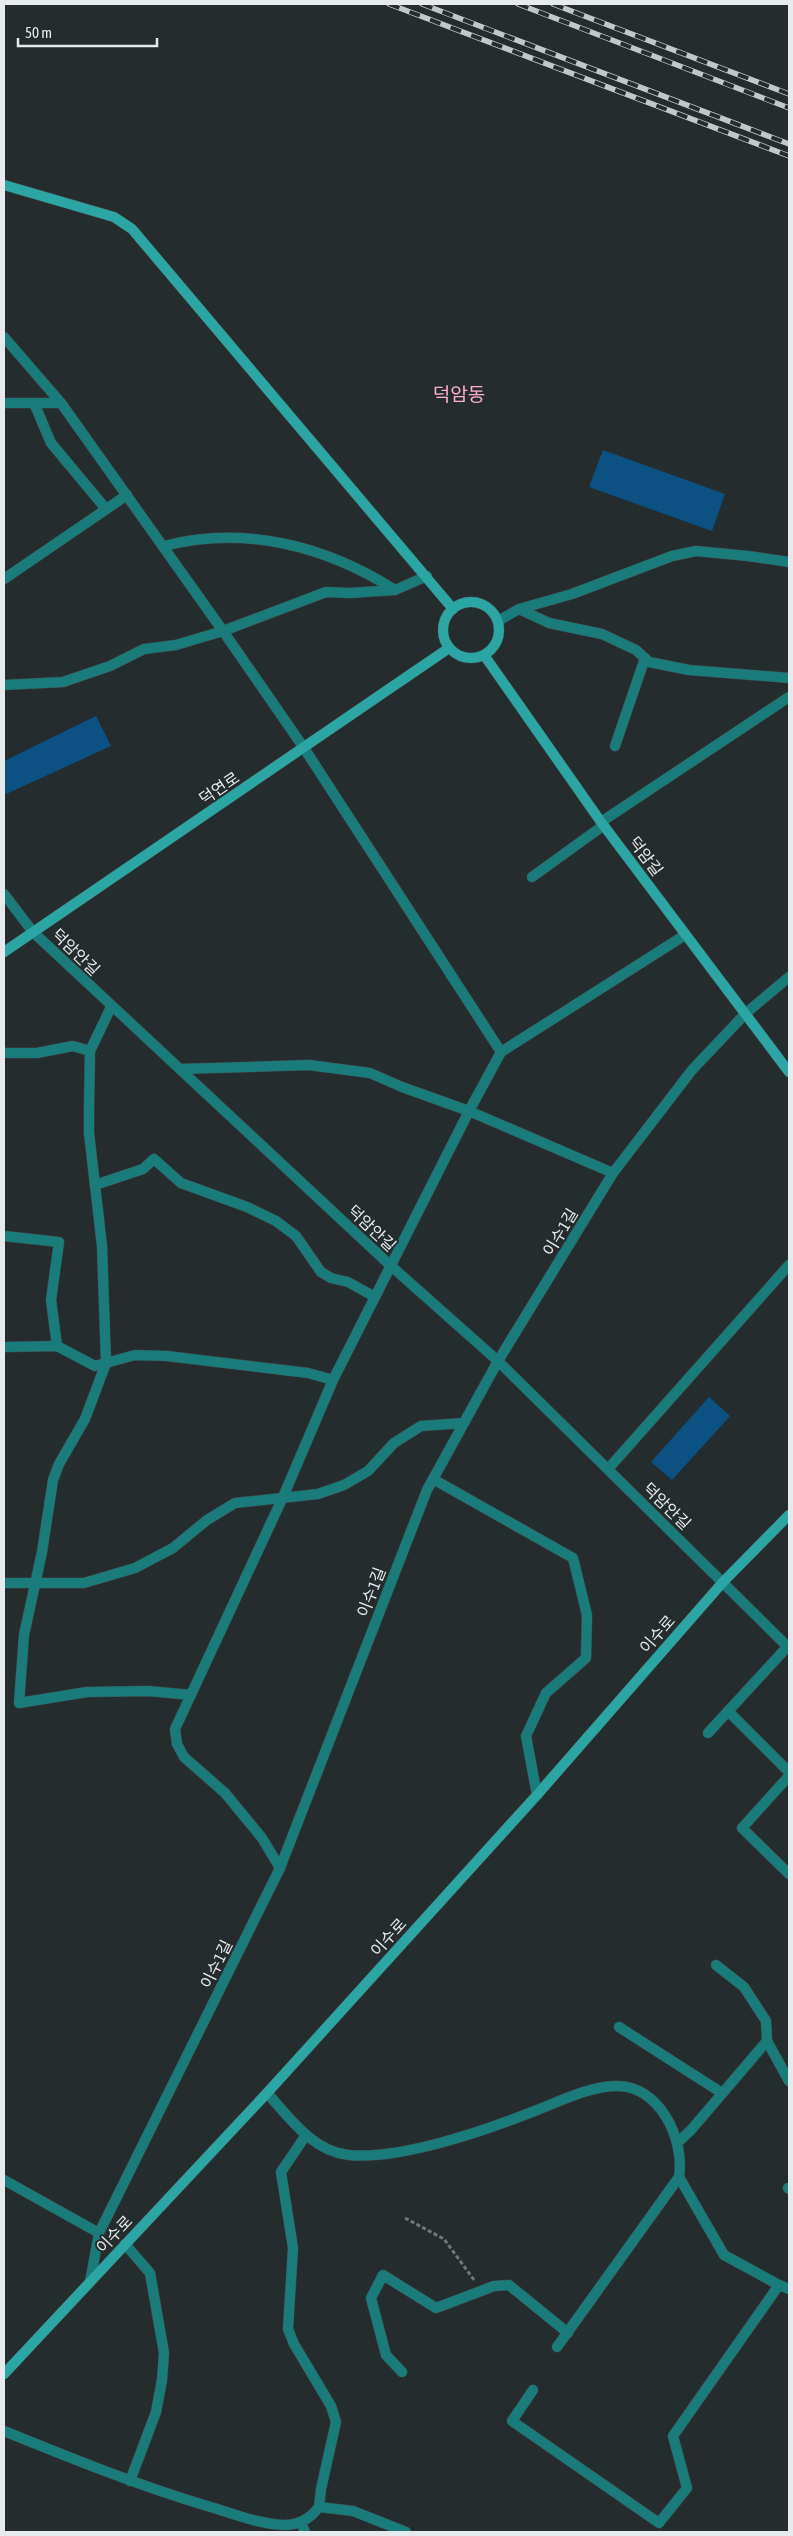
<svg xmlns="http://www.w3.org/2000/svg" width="793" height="2536" font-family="'Asap Condensed','Noto Sans KR',sans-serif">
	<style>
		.building { fill: #0b5182 }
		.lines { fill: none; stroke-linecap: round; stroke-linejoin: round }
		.lane-casing { stroke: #404749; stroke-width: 11 }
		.street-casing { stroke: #404749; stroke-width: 11 }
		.secondary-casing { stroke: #404749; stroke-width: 11 }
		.path { stroke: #717779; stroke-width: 3; stroke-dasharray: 4 2.5; stroke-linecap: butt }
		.lane { stroke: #1a7c7a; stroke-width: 10 }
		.street { stroke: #1a7c7a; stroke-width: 10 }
		.secondary { stroke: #2ca6a4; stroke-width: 10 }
		.rail-casing { stroke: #c3c7c9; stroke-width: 5.5 }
		.rail { stroke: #252c2e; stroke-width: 4; stroke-dasharray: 11; stroke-linecap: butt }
		.labels { text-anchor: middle; stroke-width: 4; stroke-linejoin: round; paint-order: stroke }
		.street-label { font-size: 16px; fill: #e6eaec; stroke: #252c2e }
		.quarter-label { font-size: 19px; fill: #fdaecf; stroke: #252c2e }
	</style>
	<rect width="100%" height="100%" fill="#252c2e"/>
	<g class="building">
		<path d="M603 450 725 494 712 531 589 487Z"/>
		<path d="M96 716 111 746 4 795V761Z"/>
		<path d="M709 1397 730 1416 672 1480 651 1462Z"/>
	</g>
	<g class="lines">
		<g class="lane-casing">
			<g id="lane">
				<path d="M34 403 51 443 106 509"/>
				<path d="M615 746 645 658"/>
				<path d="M532 877 604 825"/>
				<path d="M4 1053H37L73 1046 90 1051"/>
				<path d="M95 1185 143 1169 154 1159 181 1183 247 1207 276 1221 296 1236 321 1272 331 1278 348 1282 375 1297"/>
				<path d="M4 1236 59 1242 51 1300 57 1346"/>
				<path d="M4 1347 57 1346 95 1366 135 1355 167 1356 308 1373 333 1380"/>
				<path d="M433 1479 573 1558 587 1615 586 1658 546 1693 526 1736 537 1795"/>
				<path d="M728 1711 789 1772"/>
				<path d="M708 1733 788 1646"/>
				<path d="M716 1965 744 1987 766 2021 767 2041"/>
				<path d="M619 2027 722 2093"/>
				<path d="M267 2093C289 2117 313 2152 349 2155 400 2160 484 2131 532 2112 559 2102 587 2087 615 2086 659 2084 685 2139 679 2177L557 2347"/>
				<path d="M306 2135 281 2172 293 2248 288 2329 294 2344 331 2406 336 2422 321 2489 319 2507 353 2511 406 2532"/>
				<path d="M677 2143 691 2130 767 2041 789 2081"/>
				<path d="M4 2180 99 2233"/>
				<path d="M788 2188 789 2189"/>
				<path d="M125 2244 150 2273 164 2353 162 2380 156 2412 130 2481"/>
				<path d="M779 2285 789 2289"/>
				<path d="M402 2372 386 2355 371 2298 383 2275 436 2308 494 2286 509 2285 568 2333"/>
				<path d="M533 2390 512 2421 659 2523 687 2488 673 2436 779 2285 724 2255 679 2177"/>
				<path d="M301 2523 305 2532"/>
			</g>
		</g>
		<g class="street-casing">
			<g id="street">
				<path d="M4 337 61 403 223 631 304 748 501 1052"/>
				<path d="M4 403H61"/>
				<path d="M164 546C245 525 326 546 395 590L427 576"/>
				<path d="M4 579 127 495"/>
				<path d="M519 609 572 594 672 556 696 551 748 556 789 562"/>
				<path d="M498 621 519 609 549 623 602 634 636 650 649 662 689 670 789 678"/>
				<path d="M4 685 63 682 110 666 144 649 176 645 223 631 326 592 350 593 395 590"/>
				<path d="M601 822 789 697"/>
				<path d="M4 894 33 932 391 1266 498 1361 789 1648"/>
				<path d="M111 1007 90 1051 89 1109V1133L102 1246 106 1363 85 1419 59 1464 53 1480 42 1552 24 1635 19 1703 87 1692 148 1691 191 1695"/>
				<path d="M180 1069 309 1065 370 1073 402 1087 469 1111 613 1173"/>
				<path d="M608 1469 789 1265"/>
				<path d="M4 1583H84L135 1568 173 1548 207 1520 235 1503 318 1494 344 1485 368 1471 394 1443 421 1426 464 1423"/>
				<path d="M789 1776 742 1828 789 1874"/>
				<path d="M280 1868 262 1838 225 1793 184 1757 177 1744 175 1729 283 1497 333 1380 469 1111 501 1052 685 935"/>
				<path d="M90 2282 99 2233 280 1868 427 1490 498 1361 613 1173 692 1070 746 1013 789 977"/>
				<path d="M4 2431C73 2459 142 2487 214 2508 236 2515 260 2524 284 2525 299 2525 310 2519 319 2507"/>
			</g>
		</g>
		<g class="secondary-casing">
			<g id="secondary">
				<path d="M4 185 114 217 132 229 453 609"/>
				<circle cx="471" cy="630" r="28"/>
				<path d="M484 655 601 822 789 1072"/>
				<path d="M4 952 449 648"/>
				<path d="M4 2374 267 2093 537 1795 723 1582 789 1515"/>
			</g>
		</g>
		<path class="path" d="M405 2218 444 2239 474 2280"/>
		<use href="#lane" class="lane"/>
		<use href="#street" class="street"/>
		<use href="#secondary" class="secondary"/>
		<g class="rail-casing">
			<g id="rail">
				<path d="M389 4 789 156"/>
				<path d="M422 4 789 144"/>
				<path d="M518 4 789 108"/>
				<path d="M553 4 789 94"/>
			</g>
		</g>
		<use href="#rail" class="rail"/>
	</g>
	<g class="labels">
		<g class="street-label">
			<text transform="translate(219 788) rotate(-34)" y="6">덕연로</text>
			<text transform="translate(646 856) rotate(53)" y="6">덕암길</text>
			<text transform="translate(76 952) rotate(44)" y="6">덕암안길</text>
			<text transform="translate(372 1228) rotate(43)" y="6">덕암안길</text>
			<text transform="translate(560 1232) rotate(-59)" y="6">이수1길</text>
			<text transform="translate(667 1506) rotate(44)" y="6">덕암안길</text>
			<text transform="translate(371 1592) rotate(-69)" y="6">이수1길</text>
			<text transform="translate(657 1634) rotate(-49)" y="6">이수로</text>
			<text transform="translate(388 1937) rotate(-48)" y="6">이수로</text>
			<text transform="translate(216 1964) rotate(-64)" y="6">이수1길</text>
			<text transform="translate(114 2234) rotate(-47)" y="6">이수로</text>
		</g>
		<g class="quarter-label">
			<text x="459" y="401">덕암동</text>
		</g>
	</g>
	<rect width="793" height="2536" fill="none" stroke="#e6eaec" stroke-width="10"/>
	<path d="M18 38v8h139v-8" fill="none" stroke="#e6eaec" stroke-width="2.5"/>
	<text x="25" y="38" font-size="15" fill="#e6eaec" stroke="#252c2e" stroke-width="4" paint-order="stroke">50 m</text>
</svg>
